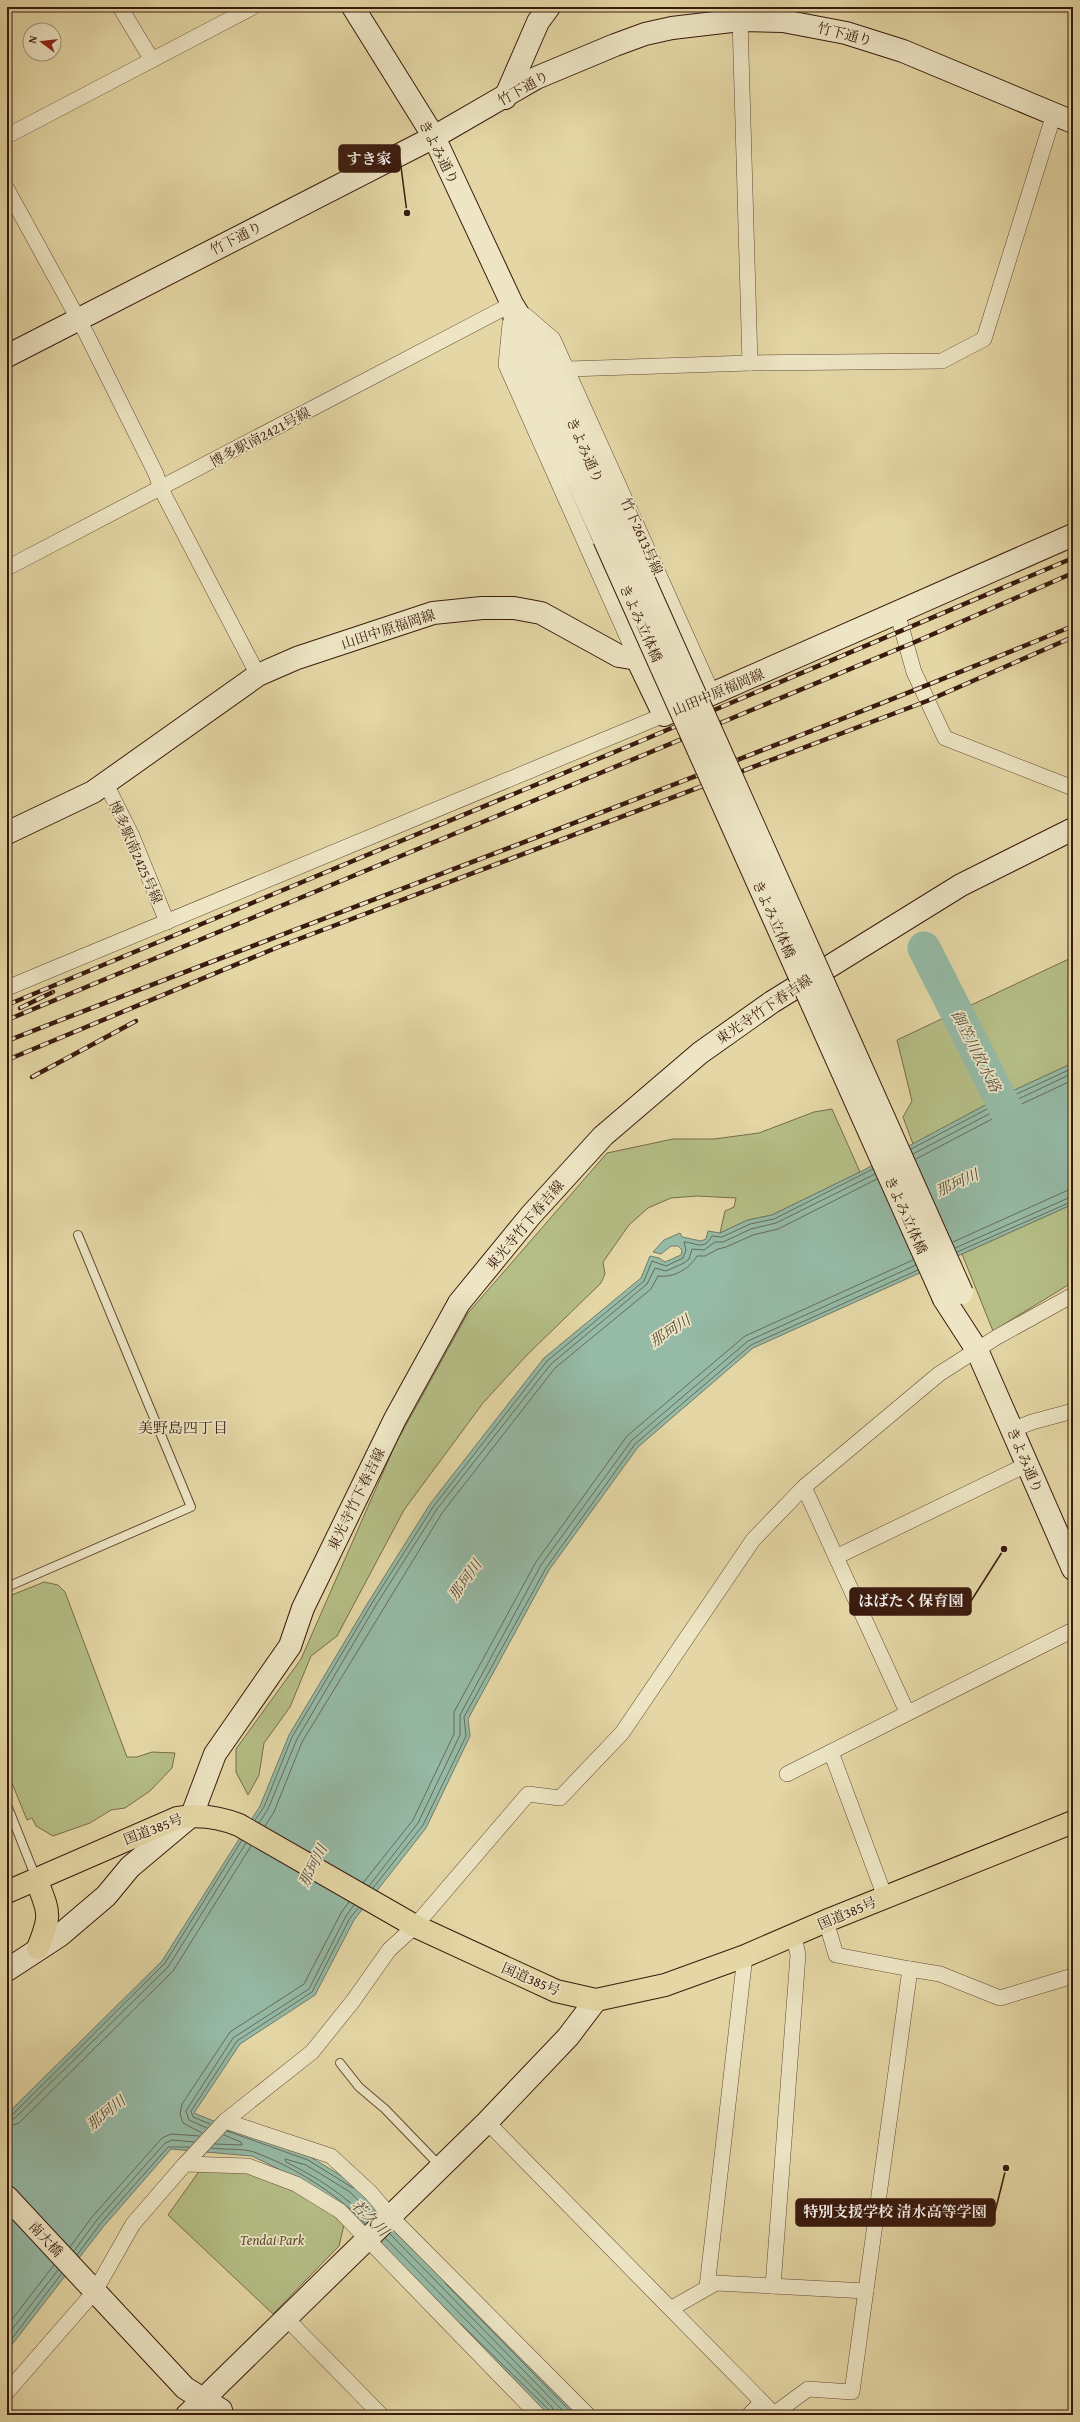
<svg xmlns="http://www.w3.org/2000/svg" width="1080" height="2422" font-family="'Gentium Book Plus','Noto Serif JP',serif">
	<style>
		.green { fill: #b5be86; stroke: #786c4a }
		.water { fill: #95baa6; stroke: #717a69 }
		.lines { fill: none; stroke-linecap: round; stroke-linejoin: round }
		.shore { stroke: #686a5a; stroke-width: 1 }
		.river { stroke: #95baa6; stroke-width: 33 }
		.lane-casing { stroke: #644934; stroke-width: 10 }
		.street-casing { stroke: #644934; stroke-width: 16 }
		.secondary-casing { stroke: #3a1a0e; stroke-width: 24 }
		.highway-casing { stroke: #3a1a0e; stroke-width: 24 }
		.lane { stroke: #ede5c4; stroke-width: 8 }
		.street { stroke: #ede5c4; stroke-width: 15 }
		.secondary { stroke: #ede5c4; stroke-width: 22 }
		.highway { stroke: #e4d7a5; stroke-width: 22 }
		.rail-casing { stroke: #3a1a0e; stroke-width: 4.5 }
		.rail { stroke: #ede5c4; stroke-width: 3; stroke-dasharray: 9; stroke-linecap: butt }
		.secondary-bridge-casing { stroke: #3a1a0e; stroke-width: 24; stroke-linecap: butt }
		.secondary-bridge { stroke: #ede5c4; stroke-width: 22 }
		.labels { text-anchor: middle; stroke-width: 3.5; stroke-linejoin: round; paint-order: stroke }
		.street-label { font-size: 14px; fill: #3a1a0e; stroke: #ede5c4 }
		.park-label { font-size: 14px; font-style: italic; fill: #5f4b32; stroke: #ede5c4 }
		.water-label { font-size: 15px; font-style: italic; fill: #554a3c; stroke: #ede5c4 }
		.neighbourhood-label { font-size: 15px; fill: #3a1a0e; stroke: #ede5c4 }
		.leader { fill: none; stroke: #3a1a0e; stroke-width: 1.5 }
		.callout-dot { fill: #3a1a0e; stroke: #ede5c4; stroke-width: 1.5 }
		.callout { fill: #3a1a0e; stroke: #3a1a0e; stroke-width: 1.5 }
		.callout-label { font-size: 15px; text-anchor: middle; font-weight: bold; fill: #fff }
	</style>
	<rect width="100%" height="100%" fill="#e4d7a5"/>
	<filter id="stains"><feTurbulence type="fractalNoise" baseFrequency=".005" numOctaves="4"/><feColorMatrix values="0 0 0 0 .2 0 0 0 0 .09 0 0 0 0 .02 0 0 0 .5 -.17"/></filter>
	<radialGradient id="worn" r=".72"><stop offset=".6" stop-color="#630" stop-opacity="0"/><stop offset="1" stop-color="#630" stop-opacity=".3"/></radialGradient>
	<g class="green">
		<path d="M1073 957V1063L1006 1094 913 1144 903 1117 912 1101 897 1040Z"/>
		<path d="M832 1109 860 1172 772 1215 748 1220 720 1233 725 1211 734 1207 736 1198 697 1196 671 1198 648 1208 629 1225 603 1262 605 1274 601 1283 527 1355 483 1403 404 1510 337 1636 311 1656 290 1707 264 1743 259 1775 248 1795 236 1772V1749L301 1659 396 1443 468 1313 607 1153 673 1139H714L759 1133 814 1112Z"/>
		<path d="M1073 1204V1282L993 1331 962 1254Z"/>
		<path d="M44 1582 58 1585 65 1592 127 1757H137L152 1752 175 1753 172 1768 150 1791 125 1808 111 1810 90 1823 53 1836 36 1826 32 1818 27 1820 7 1771V1597Z"/>
		<path d="M200 2170C216 2171 235 2169 250 2173 275 2180 326 2206 344 2225L339 2246 273 2314 168 2215Z"/>
	</g>
	<path class="water" d="M1073 1063V1204L753 1348 638 1447 549 1570 468 1719 470 1736 426 1828 354 1920 315 1995 240 2044 194 2113 258 2139 309 2156 356 2185 579 2415H548L406 2275 299 2179 252 2156 171 2149 103 2227 7 2351V2114L162 1961 260 1806 289 1735 369 1601 430 1504 544 1358 641 1278 650 1256 659 1258 665 1262 681 1255 682 1250 678 1246H671L661 1254 653 1252 664 1240 680 1233 682 1237 701 1241 706 1239 708 1231 720 1233 748 1220 772 1215 860 1172 1006 1094Z"/>
	<g class="lines">
		<g class="shore">
			<path d="M911 1149 1008 1098 1073 1068"/>
			<path d="M913 1154 1010 1103 1073 1073"/>
			<path d="M916 1159 1013 1108 1073 1080"/>
			<path d="M953 1242 1066 1191 1073 1190"/>
			<path d="M955 1248 1073 1196"/>
			<path d="M957 1252 1073 1201"/>
			<path d="M255 1820 264 1807 292 1737 372 1603 433 1507 547 1361 644 1281 652 1261 666 1266 683 1258 686 1250 684 1242C698 1243 703 1251 712 1236L722 1237 750 1224 774 1219 873 1169"/>
			<path d="M259 1823 268 1809 297 1739 376 1605 437 1509 551 1364 647 1284 655 1268 666 1271 684 1263 689 1259 692 1249 704 1250 715 1242H723L751 1229 776 1223 875 1174"/>
			<path d="M265 1826 274 1812 302 1742 442 1513 555 1368 651 1289 658 1276C674 1278 689 1269 697 1256H705L718 1249 726 1247 753 1235 778 1229 877 1179"/>
			<path d="M363 1883 413 1820 454 1734V1712L536 1562 627 1436 745 1336 913 1260"/>
			<path d="M369 1886 418 1823 460 1735V1715L541 1565 632 1440 748 1341 916 1265"/>
			<path d="M373 1888 423 1825 466 1736 464 1717 546 1568 635 1444 751 1345 918 1270"/>
			<path d="M7 2116 12 2115 165 1963 242 1840"/>
			<path d="M7 2121 15 2118 168 1967 246 1843"/>
			<path d="M210 2124 193 2117 191 2111 237 2041 312 1992 350 1918 359 1907"/>
			<path d="M7 2127 19 2123 173 1971 251 1846"/>
			<path d="M207 2128 189 2120 186 2111 233 2038 309 1989 346 1916 354 1905"/>
			<path d="M227 2131 308 2160 353 2188"/>
			<path d="M202 2133 183 2123 180 2114 182 2104 230 2032 304 1984 341 1913 349 1902"/>
			<path d="M215 2144 242 2145 241 2142 224 2135"/>
			<path d="M211 2148C224 2150 242 2148 254 2152 294 2167 337 2193 365 2224"/>
			<path d="M369 2221C346 2195 316 2177 286 2162L285 2159 306 2165 350 2192 373 2216"/>
			<path d="M390 2234 567 2415"/>
			<path d="M385 2238 552 2407 555 2415"/>
			<path d="M70 2247 92 2217 162 2138 171 2134 199 2136"/>
			<path d="M74 2251 96 2221 165 2143 172 2140 194 2142"/>
			<path d="M77 2255 100 2224 168 2147H189"/>
			<path d="M445 2283 574 2415"/>
			<path d="M461 2324 549 2410 550 2415"/>
			<path d="M7 2326 54 2265"/>
			<path d="M7 2336 58 2270"/>
			<path d="M7 2345 62 2273"/>
		</g>
		<path class="river" d="M924 948 1020 1137"/>
		<g class="lane-casing">
			<g id="lane">
				<path d="M7 1587 191 1507 78 1235"/>
				<path d="M7 1805 36 1878"/>
				<path d="M340 2063 359 2087 385 2109 440 2166"/>
			</g>
		</g>
		<g class="street-casing">
			<g id="street">
				<path d="M120 7 152 60"/>
				<path d="M740 20 750 363"/>
				<path d="M7 136 253 7"/>
				<path d="M7 189 87 335 156 474 161 489 258 675"/>
				<path d="M525 315 553 339 713 695"/>
				<path d="M510 324 506 365 637 659"/>
				<path d="M568 369 750 363 942 361 984 339 1054 114"/>
				<path d="M7 568 512 304"/>
				<path d="M897 612 914 672 945 738 1073 788"/>
				<path d="M105 782 132 836 167 922"/>
				<path d="M7 988 664 715"/>
				<path d="M1012 1430 1032 1422 1073 1411"/>
				<path d="M804 1487 907 1712"/>
				<path d="M836 1557 1026 1465"/>
				<path d="M831 1752 885 1897"/>
				<path d="M787 1774 1073 1630"/>
				<path d="M910 1969 940 1974 1000 1998 1073 1976"/>
				<path d="M225 2121 331 2156 371 2193 391 2217 588 2415"/>
				<path d="M487 2122 775 2415"/>
				<path d="M185 2164 225 2121 312 2052 353 2001 389 1950 415 1926 528 1794 560 1798 622 1733 753 1540 804 1487 939 1374 997 1337 1073 1295"/>
				<path d="M773 2286 798 1955 794 1936"/>
				<path d="M707 2287 745 1956"/>
				<path d="M672 2308 716 2283 866 2291"/>
				<path d="M286 2318 381 2415"/>
				<path d="M7 2392 95 2291 133 2224 185 2164 248 2166 296 2184 340 2211 538 2415"/>
				<path d="M774 2414 808 2389 852 2392 910 1969 836 1955 826 1921"/>
				<path d="M749 2415 762 2402"/>
			</g>
		</g>
		<g class="secondary-casing">
			<g id="secondary">
				<path d="M353 7 434 137 512 304 540 349 623 533"/>
				<path d="M505 98 538 22 549 7"/>
				<path d="M514 315 521 357 604 539"/>
				<path d="M7 356 434 137 536 78 615 45 645 34 672 28 740 20 783 21 846 33 903 51 1073 122"/>
				<path d="M7 833 93 792 258 675 297 658 433 613 482 608H514L541 613 619 656 637 659 664 715 1073 535"/>
				<path d="M944 1299 977 1350 1073 1569"/>
				<path d="M7 1970 59 1936 106 1896 130 1867 192 1815 215 1754 290 1646 303 1608 395 1419 459 1303 531 1215 603 1136 700 1053 772 1002 961 885 1073 829"/>
				<path d="M7 2197 185 2388 221 2410 222 2415"/>
				<path d="M187 2415 487 2122 568 2037 596 2000"/>
			</g>
		</g>
		<g class="highway-casing">
			<g id="highway">
				<path d="M36 1879C49 1912 52 1914 38 1948"/>
				<path d="M7 1892 177 1818C198 1814 219 1817 239 1825L415 1926 556 1991 596 2000 665 1985 745 1956 826 1921 1073 1822"/>
			</g>
		</g>
		<use href="#lane" class="lane"/>
		<use href="#street" class="street"/>
		<use href="#secondary" class="secondary"/>
		<use href="#highway" class="highway"/>
		<g class="rail-casing">
			<g id="rail">
				<path d="M7 1005 641 741 1073 558"/>
				<path d="M20 1008 53 992"/>
				<path d="M7 1020 915 642 1073 573"/>
				<path d="M7 1041C362 902 720 771 1073 626"/>
				<path d="M7 1060 283 945 927 701 1073 637"/>
				<path d="M32 1077 136 1021"/>
			</g>
		</g>
		<use href="#rail" class="rail"/>
		<g class="secondary-bridge-casing">
			<g id="secondary-bridge">
				<path d="M623 533 962 1293"/>
				<path d="M604 539 944 1299"/>
			</g>
		</g>
		<use href="#secondary-bridge" class="secondary-bridge"/>
	</g>
	<g class="labels">
		<g class="street-label">
			<text transform="translate(845 34) rotate(14)" y="5">竹下通り</text>
			<text transform="translate(523 88) rotate(-29)" y="5">竹下通り</text>
			<text transform="translate(439 152) rotate(63)" y="5">きよみ通り</text>
			<text transform="translate(236 238) rotate(-27)" y="5">竹下通り</text>
			<text transform="translate(260 437) rotate(-28)" y="5">博多駅南2421号線</text>
			<text transform="translate(585 450) rotate(66)" y="5">きよみ通り</text>
			<text transform="translate(642 536) rotate(66)" y="5">竹下2613号線</text>
			<text transform="translate(641 623) rotate(66)" y="5">きよみ立体橋</text>
			<text transform="translate(388 629) rotate(-18)" y="5">山田中原福岡線</text>
			<text transform="translate(718 692) rotate(-23)" y="5">山田中原福岡線</text>
			<text transform="translate(136 852) rotate(66)" y="5">博多駅南2425号線</text>
			<text transform="translate(774 919) rotate(66)" y="5">きよみ立体橋</text>
			<text transform="translate(764 1009) rotate(-34)" y="5">東光寺竹下春吉線</text>
			<text transform="translate(906 1215) rotate(66)" y="5">きよみ立体橋</text>
			<text transform="translate(525 1225) rotate(-50)" y="5">東光寺竹下春吉線</text>
			<text transform="translate(1025 1460) rotate(67)" y="5">きよみ通り</text>
			<text transform="translate(356 1499) rotate(-64)" y="5">東光寺竹下春吉線</text>
			<text transform="translate(153 1829) rotate(-21)" y="5">国道385号</text>
			<text transform="translate(847 1913) rotate(-23)" y="5">国道385号</text>
			<text transform="translate(531 1979) rotate(23)" y="5">国道385号</text>
			<text transform="translate(46 2239) rotate(47)" y="5">南大橋</text>
		</g>
		<g class="park-label">
			<text x="272" y="2245">Tendai Park</text>
		</g>
		<g class="water-label">
			<text transform="translate(976 1051) rotate(63)" y="5">御笠川放水路</text>
			<text transform="translate(957 1183) rotate(-24)" y="5">那珂川</text>
			<text transform="translate(670 1331) rotate(-33)" y="5">那珂川</text>
			<text transform="translate(465 1580) rotate(-54)" y="5">那珂川</text>
			<text transform="translate(313 1866) rotate(-63)" y="5">那珂川</text>
			<text transform="translate(106 2113) rotate(-39)" y="5">那珂川</text>
			<text transform="translate(370 2218) rotate(45)" y="5">若久川</text>
		</g>
		<g class="neighbourhood-label">
			<text x="183" y="1433">美野島四丁目</text>
		</g>
	</g>
	<path class="leader" d="M407 213L400 159M1004 1549L971 1601M1006 2168L995 2212"/>
	<g class="callout-dot">
		<circle cx="407" cy="213" r="4"/>
		<circle cx="1004" cy="1549" r="4"/>
		<circle cx="1006" cy="2168" r="4"/>
	</g>
	<g class="callout">
		<rect x="339" y="145" width="61" height="27" rx="4"/>
		<rect x="850" y="1588" width="121" height="27" rx="4"/>
		<rect x="796" y="2199" width="199" height="27" rx="4"/>
	</g>
	<g class="callout-label">
		<text x="369" y="164">すき家</text>
		<text x="911" y="1606">はばたく保育園</text>
		<text x="895" y="2217">特別支援学校 清水高等学園</text>
	</g>
	<rect width="1080" height="2422" fill="none" stroke="#e4d7a5" stroke-width="24"/>
	<rect x="8" y="8" width="1064" height="2406" fill="none" stroke="#3a1a0e" stroke-width="2"/>
	<rect x="12" y="12" width="1056" height="2398" fill="none" stroke="#3a1a0e"/>
	<g transform="translate(42 42) rotate(285)"><circle r="19" fill="#ede5c4" stroke="#a5947b"/>
	<path d="M0-3L7 15L0 10L-7 15Z" fill="#8f2418"/>
	<text y="-6" font-size="11" font-weight="bold" text-anchor="middle" fill="#3a1a0e">N</text>
	</g>
	<rect width="100%" height="100%" filter="url(#stains)"/>
	<rect width="100%" height="100%" fill="url(#worn)"/>
</svg>
